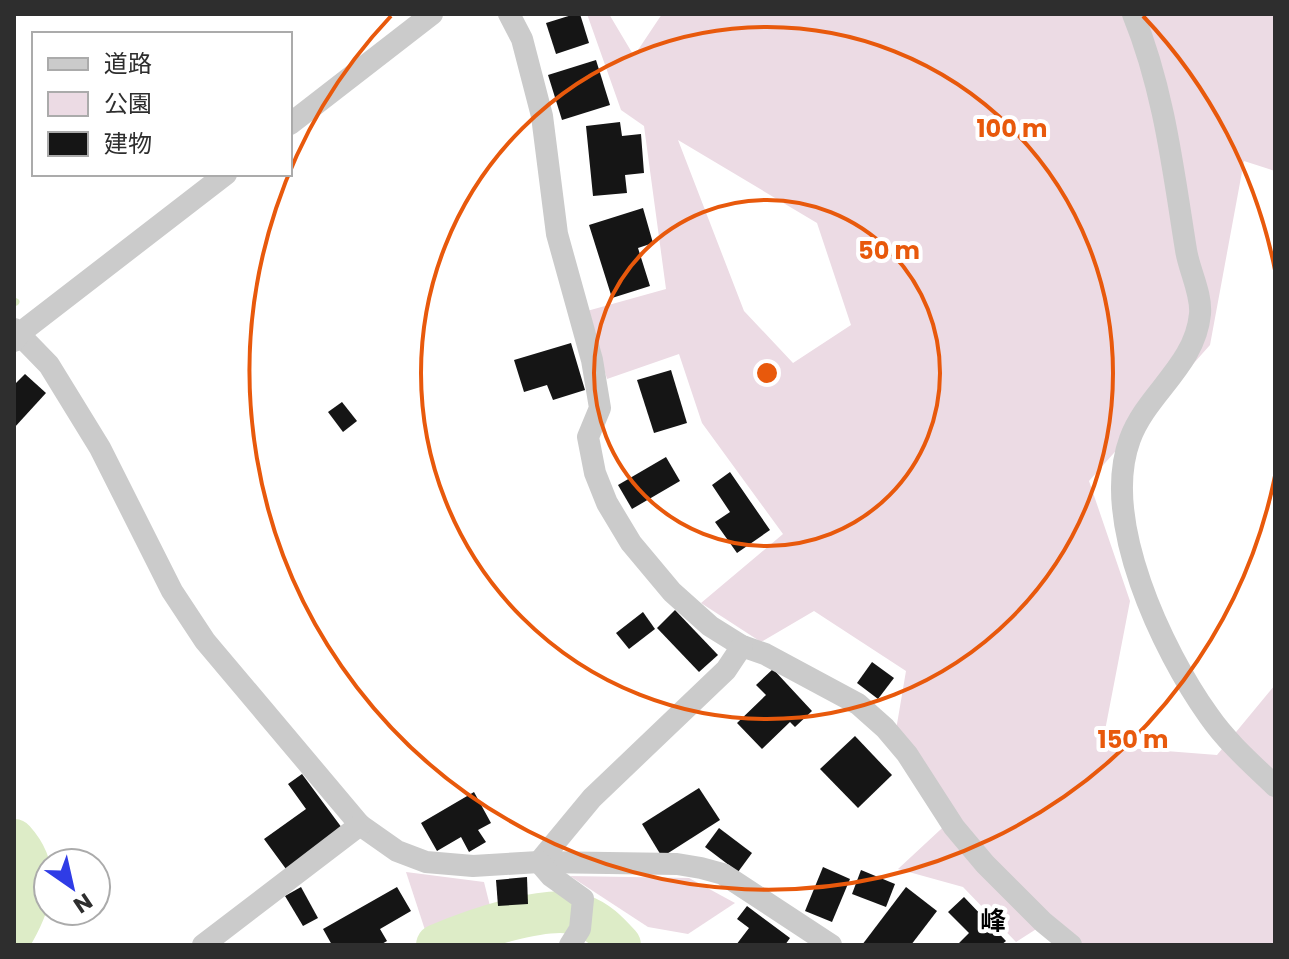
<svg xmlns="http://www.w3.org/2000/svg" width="1289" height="959" font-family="Poppins,'Noto Sans JP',sans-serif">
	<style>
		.green { fill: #ecdbe4; fill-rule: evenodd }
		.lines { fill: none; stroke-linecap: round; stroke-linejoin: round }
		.stream { stroke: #ddecc7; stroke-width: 7 }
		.river { stroke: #ddecc7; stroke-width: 42 }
		.building { fill: #151515 }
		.minor { stroke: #cbcbcb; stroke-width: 22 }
		.ring { fill: none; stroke: #e8590c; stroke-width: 4 }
		.labels { text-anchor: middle; stroke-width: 8; stroke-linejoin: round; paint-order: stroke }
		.neighbourhood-label { font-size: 26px; font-weight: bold; fill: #000; stroke: #fff }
		.centre { fill: #e8590c; stroke: #fff; stroke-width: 4 }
		.ring-label { font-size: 24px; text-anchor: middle; font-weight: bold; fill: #e8590c; stroke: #fff; stroke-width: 8; stroke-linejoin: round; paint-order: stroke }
	</style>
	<rect width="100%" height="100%" fill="#fff"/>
	<g class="green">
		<path d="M587 14H609L634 56 662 14H1275V171L1244 161 1210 345 1089 481 1130 601 1102 746 1217 755 1275 685V945H1082L1052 919 1016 942 963 887 898 869 954 817 896 730 906 671 814 611 761 642 701 603 783 534 702 423 679 354 607 379 587 311 666 289 644 126 621 110ZM678 140 817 223 851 325 793 363 744 311Z"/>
		<path d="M406 872 484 882 493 918 426 933Z"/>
		<path d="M570 876 689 878 735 903 688 934 648 927Z"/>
	</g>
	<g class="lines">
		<path class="stream" d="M14 301 16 302"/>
		<g class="river">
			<path d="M14 840C41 870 32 900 14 932"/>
			<path d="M437 945C470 931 547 903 581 915 598 921 608 932 620 945"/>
		</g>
	</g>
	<g class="building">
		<path d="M575 14H580L589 43 556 54 546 23Z"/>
		<path d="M596 60 610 105 562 120 548 75Z"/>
		<path d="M620 122 622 136 641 134 644 173 625 175 627 193 593 196 586 126Z"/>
		<path d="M643 208 653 243 638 248 650 286 612 298 589 225Z"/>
		<path d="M571 343 585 390 553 400 547 385 524 392 514 360Z"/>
		<path d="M671 370 687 423 654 433 637 380Z"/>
		<path d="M25 374 46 393 14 428V385Z"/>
		<path d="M342 402 357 421 343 432 328 412Z"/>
		<path d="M666 457 680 481 632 509 618 485Z"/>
		<path d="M730 472 770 530 737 553 715 522 730 512 712 485Z"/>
		<path d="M675 610 718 655 699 672 657 628Z"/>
		<path d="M643 612 655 629 629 649 616 633Z"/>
		<path d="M872 662 894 678 878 699 857 683Z"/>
		<path d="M773 669 812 711 795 727 790 722 762 749 737 723 766 695 756 685Z"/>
		<path d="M855 736 892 775 858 808 820 769Z"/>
		<path d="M302 774 342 828 286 869 264 839 306 809 288 784Z"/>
		<path d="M699 788 720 820 662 857 642 824Z"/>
		<path d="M474 792 491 823 478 830 486 842 469 852 461 837 437 851 421 823Z"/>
		<path d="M719 828 752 853 738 872 705 847Z"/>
		<path d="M823 867 850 879 832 922 805 911Z"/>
		<path d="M861 870 895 884 886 907 852 894Z"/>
		<path d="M527 877 528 904 498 906 496 880Z"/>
		<path d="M301 887 318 918 303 926 285 896Z"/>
		<path d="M397 887 411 911 380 929 387 941 380 945H332L323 929Z"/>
		<path d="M906 887 937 911 911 945H862Z"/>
		<path d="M964 897 1006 941 1001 945H957L969 933 948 912Z"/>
		<path d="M747 906 790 938 785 945H736L749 928 737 919Z"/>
	</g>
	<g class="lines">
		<g class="minor">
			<path d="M509 14 522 39 542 116 557 234 592 360 600 408 588 437 595 473 607 503 631 543 672 592 710 626 742 646 765 654 858 704 885 728 907 754 954 827 985 864 1043 922 1071 945"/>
			<path d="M1133 14C1164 90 1173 169 1186 250 1189 270 1202 294 1200 314 1195 366 1147 393 1130 439 1100 520 1162 650 1209 716 1227 742 1252 764 1275 786"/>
			<path d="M290 124 432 14"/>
			<path d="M14 329 49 365 100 448 172 591 205 641 360 825 397 851 426 862 473 866 539 862 677 864 701 868 723 874 831 945"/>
			<path d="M14 341 20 333 226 174"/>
			<path d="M539 862 592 798 726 670 742 646"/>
			<path d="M539 862 551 876 583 899 580 929 570 945"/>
			<path d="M203 945 360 825"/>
		</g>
	</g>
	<g class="ring">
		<circle cx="767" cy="373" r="173"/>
		<circle cx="767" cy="373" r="346"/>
		<path d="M1275 476A518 518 0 1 1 391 16M1143 16A518 518 0 0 1 1275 270"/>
	</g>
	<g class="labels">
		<g class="neighbourhood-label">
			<text x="993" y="930">峰</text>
		</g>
	</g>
	<circle cx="767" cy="373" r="12" class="centre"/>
	<g class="ring-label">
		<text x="1012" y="137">100 m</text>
		<text x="889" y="259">50 m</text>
		<text x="1133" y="748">150 m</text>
	</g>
	<rect width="1289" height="959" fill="none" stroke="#2e2e2e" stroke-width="32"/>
	<rect x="32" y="32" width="260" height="144" fill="#ffffff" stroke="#ababab" stroke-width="2"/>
	<rect x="48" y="58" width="40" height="12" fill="#cbcbcb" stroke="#ababab" stroke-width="2"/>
	<text x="104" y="72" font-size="24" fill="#2e2e2e">道路</text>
	<rect x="48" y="92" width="40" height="24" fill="#ecdbe4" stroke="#ababab" stroke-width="2"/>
	<text x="104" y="112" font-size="24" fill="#2e2e2e">公園</text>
	<rect x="48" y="132" width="40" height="24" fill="#151515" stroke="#ababab" stroke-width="2"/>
	<text x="104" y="152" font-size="24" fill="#2e2e2e">建物</text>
	<g transform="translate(72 887) rotate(146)"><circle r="38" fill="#ffffff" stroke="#ababab" stroke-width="2"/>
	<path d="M0-6L14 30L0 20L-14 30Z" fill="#2f3ce6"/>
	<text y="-12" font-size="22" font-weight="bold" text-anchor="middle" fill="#2e2e2e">N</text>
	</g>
</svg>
